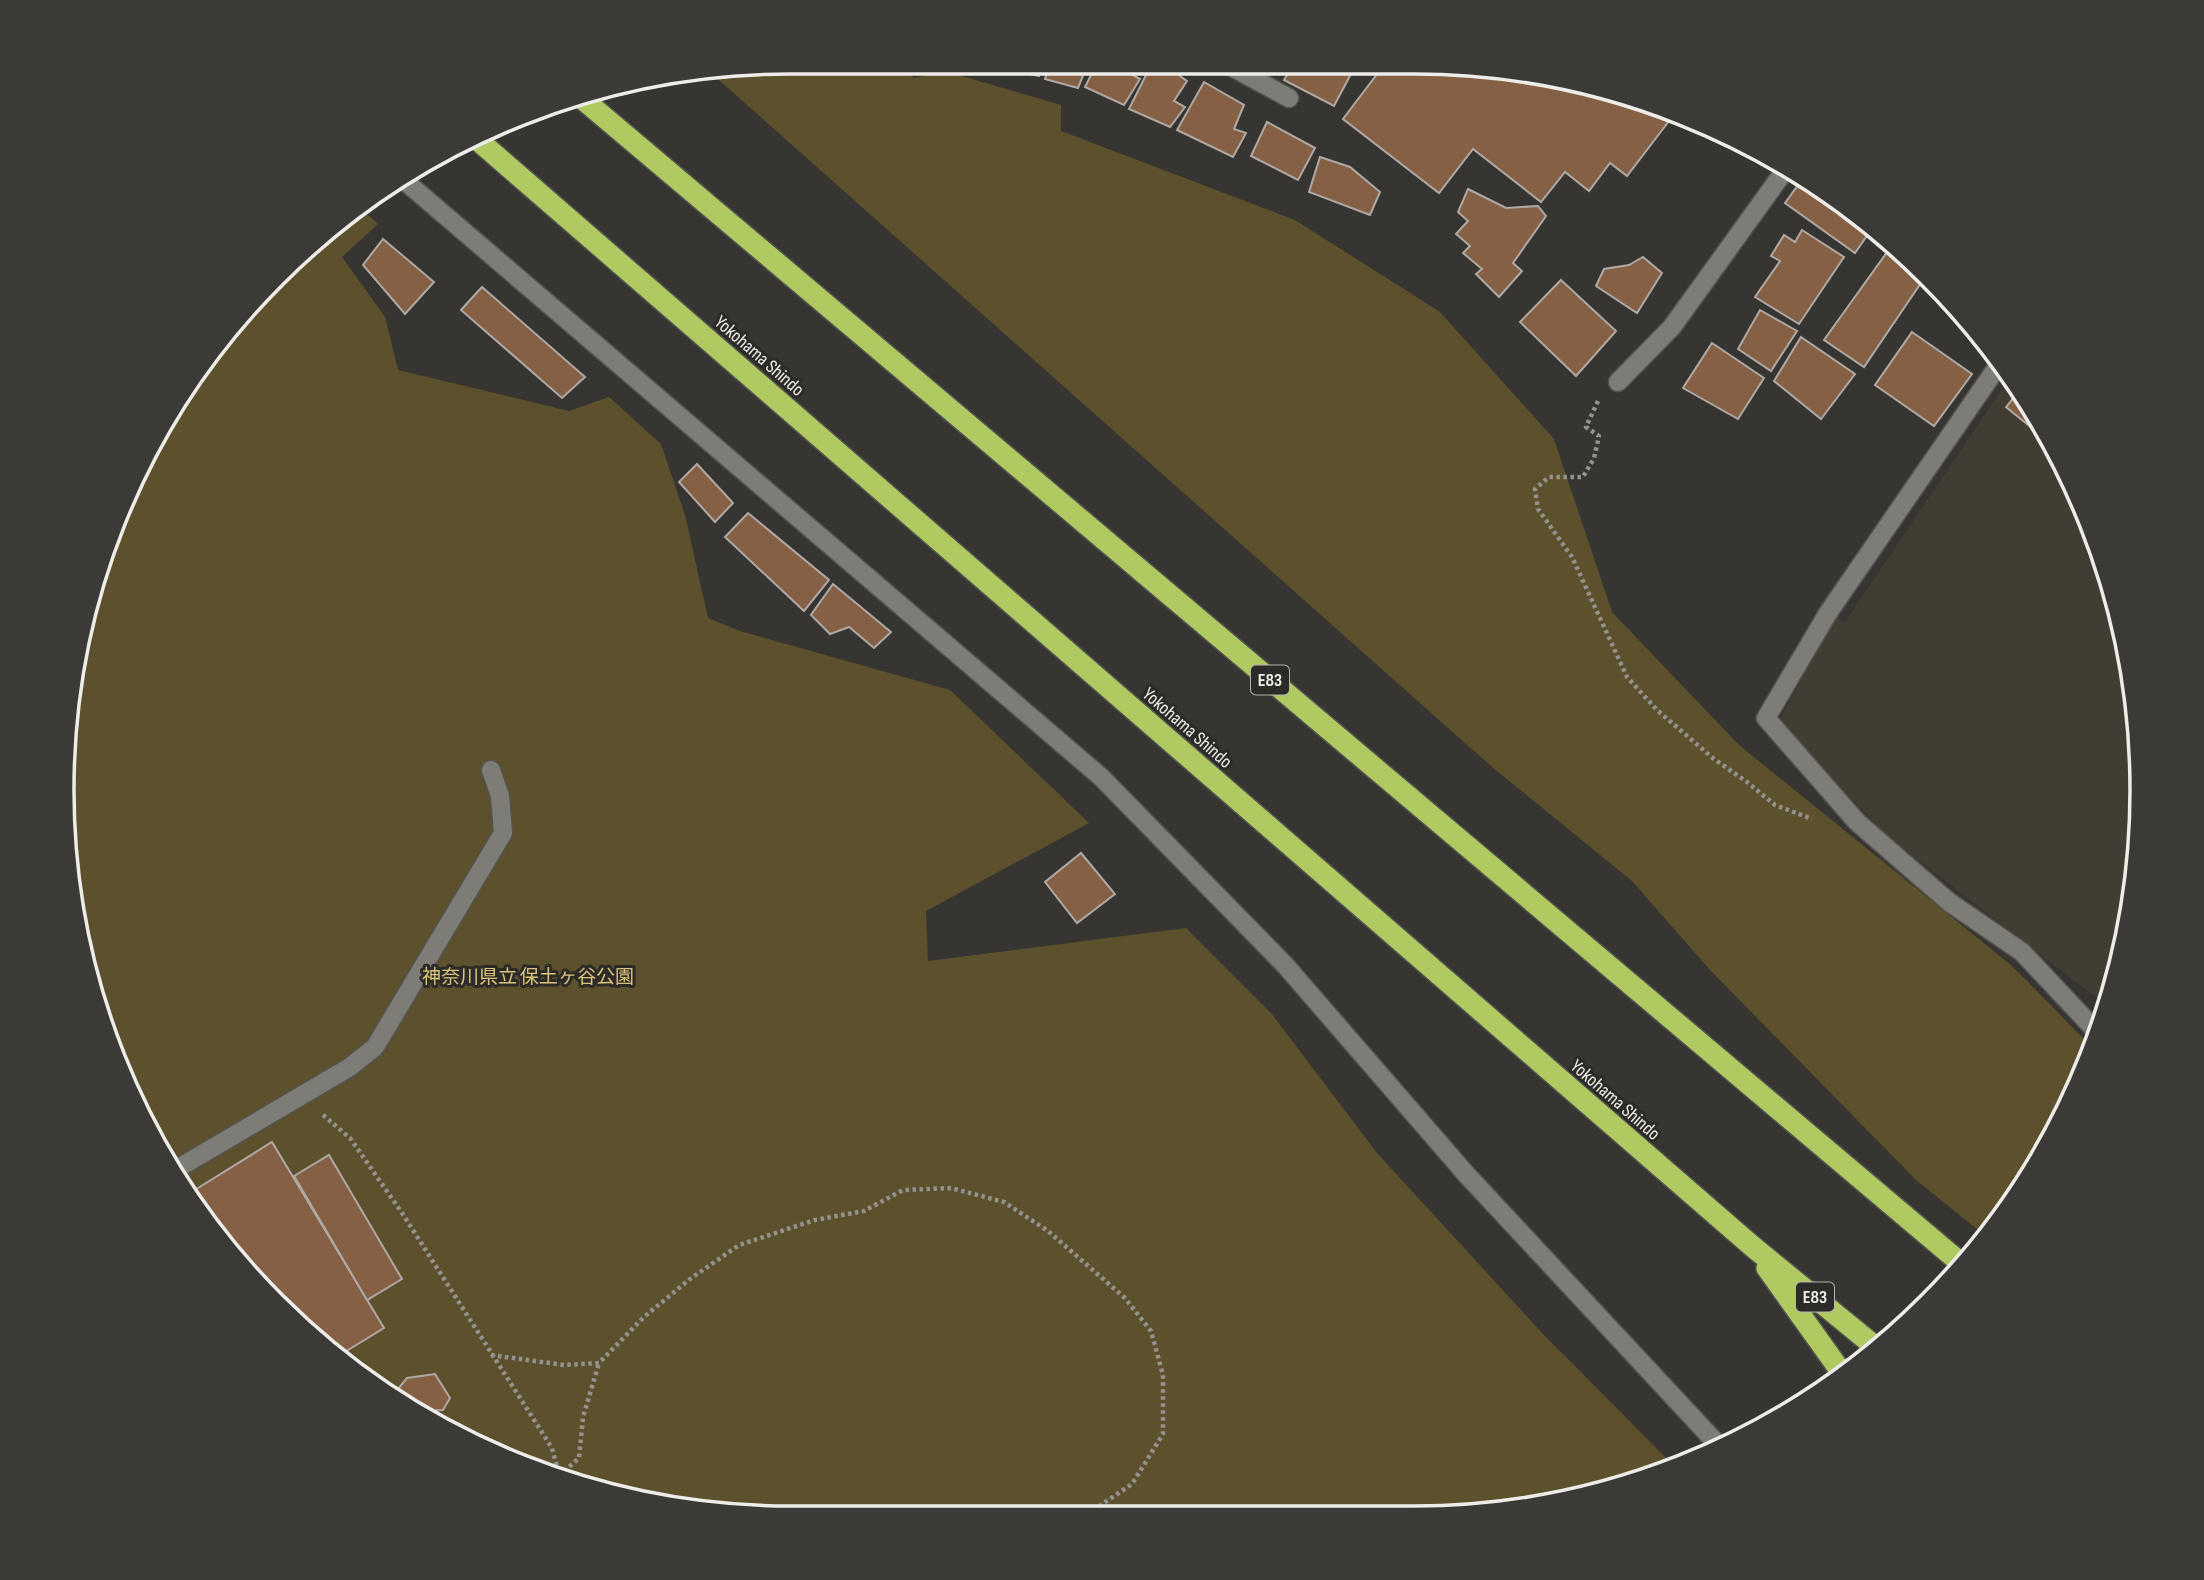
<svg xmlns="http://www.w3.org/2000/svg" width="2204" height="1580" font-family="'Sofia Sans Condensed','Noto Sans JP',sans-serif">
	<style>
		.built { fill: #413d33 }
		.green { fill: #5c512c }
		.building { fill: #856044; stroke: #afa9a5; stroke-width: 2 }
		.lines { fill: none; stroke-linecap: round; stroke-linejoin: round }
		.lane-casing { stroke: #54534e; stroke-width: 21 }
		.street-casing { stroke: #54534e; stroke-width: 21 }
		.secondary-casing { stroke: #54534e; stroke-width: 21 }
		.highway-casing { stroke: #54534e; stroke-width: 24 }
		.path { stroke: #93928e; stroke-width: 4.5; stroke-dasharray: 3.5 3.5; stroke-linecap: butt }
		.lane { stroke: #7e7c77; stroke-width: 18 }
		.street { stroke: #7e7c77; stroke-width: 18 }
		.secondary { stroke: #7e7c77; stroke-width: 18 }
		.highway { stroke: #b0ca62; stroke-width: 21 }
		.labels { text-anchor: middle; stroke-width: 6; stroke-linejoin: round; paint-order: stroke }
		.shield { fill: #2d2b27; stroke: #b3b2af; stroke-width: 2 }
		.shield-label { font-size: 18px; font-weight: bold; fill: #edece9 }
		.street-label { font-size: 19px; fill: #edece9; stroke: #2d2b27 }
		.park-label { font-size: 19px; fill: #d9c37c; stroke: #2d2b27 }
		.rim { fill: none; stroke: #edece9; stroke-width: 3.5 }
	</style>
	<rect width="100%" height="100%" fill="#373531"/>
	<path class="built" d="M2010 377 2045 426 2104 556 2137 695 2141 838 2118 979 2107 1006 1885 834 1779 722 1835 616 1845 622Z"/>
	<g class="green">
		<path d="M790 61H892L914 78 945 71 1061 105V131L1295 220 1440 312 1554 439 1612 612 1739 745 2012 966 2092 1047 2067 1113 1988 1238 1916 1180 1711 971 1632 881 1492 767 710 72Z"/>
		<path d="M359 207 378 224 342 257 385 317 398 370 569 411 609 397 661 444 685 515 708 618 740 631 950 690 1089 823 926 911 928 961 1186 928 1271 1013 1377 1153 1543 1334 1675 1467 1603 1494 1510 1512 743 1517 602 1494 467 1443 346 1368 242 1270 136 1112 100 1024 68 886V694L86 601 136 468 242 309Z"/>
	</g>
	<g class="building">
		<path d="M1009 61H1044L1039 76 1007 69Z"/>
		<path d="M1050 61H1089L1078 88 1045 79Z"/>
		<path d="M1098 61H1131L1127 72 1140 79 1124 105 1085 87Z"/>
		<path d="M1153 61H1159L1187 81 1174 101 1185 107 1170 127 1129 109Z"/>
		<path d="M1295 61H1338L1353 70 1334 106 1284 80Z"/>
		<path d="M1387 61H1414L1557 75 1670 110 1675 113 1627 176 1610 163 1589 191 1565 172 1541 202 1473 149 1439 193 1343 119Z"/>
		<path d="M1204 82 1244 105 1234 129 1246 133 1233 157 1177 130Z"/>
		<path d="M1267 122 1315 148 1298 180 1251 156Z"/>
		<path d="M1320 157 1350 167 1380 192 1370 215 1309 192Z"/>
		<path d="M1804 177 1873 227 1855 253 1785 203Z"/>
		<path d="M1468 189 1506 208 1538 206 1546 216 1513 263 1522 271 1499 297 1476 274 1482 269 1463 253 1470 246 1456 234 1468 221 1458 212Z"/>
		<path d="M1802 230 1844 257 1799 324 1755 297 1780 261 1771 256 1784 235 1795 242Z"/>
		<path d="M383 239 434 282 405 314 363 265Z"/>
		<path d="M1890 248 1927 274 1864 367 1824 340Z"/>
		<path d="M1643 257 1662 273 1637 313 1596 286 1604 269 1629 265Z"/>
		<path d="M1561 280 1616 331 1576 376 1520 322Z"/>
		<path d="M482 287 585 377 562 398 461 310Z"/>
		<path d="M1760 310 1797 331 1771 371 1738 349Z"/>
		<path d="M1912 332 1972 374 1934 426 1875 385Z"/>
		<path d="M1801 337 1855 374 1821 419 1774 381Z"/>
		<path d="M1712 343 1764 378 1738 419 1683 388Z"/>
		<path d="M2020 390 2045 426 2054 446 2006 407Z"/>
		<path d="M697 464 733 503 715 522 679 482Z"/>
		<path d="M748 513 829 580 804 611 725 537Z"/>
		<path d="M833 584 891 632 874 648 849 627 830 634 811 615Z"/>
		<path d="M1081 853 1115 894 1077 923 1045 882Z"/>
		<path d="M272 1142 384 1328 335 1358 242 1270 190 1193Z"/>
		<path d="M329 1155 402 1279 367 1300 294 1176Z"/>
		<path d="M435 1374 450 1398 443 1410 418 1411 398 1389 407 1378Z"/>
	</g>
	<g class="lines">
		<g class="lane-casing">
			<g id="lane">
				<path d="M1618 382 1672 327 1788 166"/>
				<path d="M1828 613 2000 363"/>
				<path d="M175 1170 350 1067 375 1047 503 833 500 796 491 770"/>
			</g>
		</g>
		<g class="street-casing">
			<g id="street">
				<path d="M1221 61 1289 98"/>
				<path d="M1828 613 1766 718 1857 822 1949 902 2022 952 2098 1033"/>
			</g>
		</g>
		<g class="secondary-casing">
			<path id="secondary" d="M399 176 1101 777 1285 965 1466 1174 1722 1449"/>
		</g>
		<g class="highway-casing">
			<g id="highway">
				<path d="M578 95 1963 1265"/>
				<path d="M472 135 1752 1246 1878 1349"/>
				<path d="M1767 1268 1842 1373"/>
			</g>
		</g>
		<g class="path">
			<path d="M1598 401 1586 427 1599 436 1594 458 1583 477H1549L1535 489 1538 509 1572 557 1627 677 1657 710 1714 759 1747 782 1775 805 1812 819"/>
			<path d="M323 1115 350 1138 402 1213 552 1448 560 1478"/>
			<path d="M491 1355 564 1365 599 1363 644 1317 690 1279 739 1245 815 1220 864 1211 903 1190 951 1188 1004 1202 1048 1231 1125 1298 1151 1331 1163 1375V1434L1132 1484 1089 1513 1082 1515"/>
			<path d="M559 1476 579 1458 583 1417 599 1363"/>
		</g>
		<use href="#lane" class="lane"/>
		<use href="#street" class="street"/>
		<use href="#secondary" class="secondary"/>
		<use href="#highway" class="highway"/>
	</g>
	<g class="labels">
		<g class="shield">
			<rect x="1251" y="665.5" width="38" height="29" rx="5"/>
			<rect x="1796" y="1282.5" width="38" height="29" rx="5"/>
		</g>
		<g class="shield-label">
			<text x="1270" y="686">E83</text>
			<text x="1815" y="1303">E83</text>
		</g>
		<g class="street-label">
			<text transform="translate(760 355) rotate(41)" y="7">Yokohama Shindo</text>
			<text transform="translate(1188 727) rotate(41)" y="7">Yokohama Shindo</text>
			<text transform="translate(1616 1099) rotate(41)" y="7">Yokohama Shindo</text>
		</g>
		<g class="park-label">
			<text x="528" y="983">神奈川県立 保土ヶ谷公園</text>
		</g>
	</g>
	<path d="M0 0H2204V1580H0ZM790 74H1414A716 716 0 0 1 2130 790V790A716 716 0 0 1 1414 1506H790A716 716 0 0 1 74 790V790A716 716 0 0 1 790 74Z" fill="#3c3a37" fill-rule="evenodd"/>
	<path class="rim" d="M790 74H1414A716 716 0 0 1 2130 790V790A716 716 0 0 1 1414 1506H790A716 716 0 0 1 74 790V790A716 716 0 0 1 790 74Z"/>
</svg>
